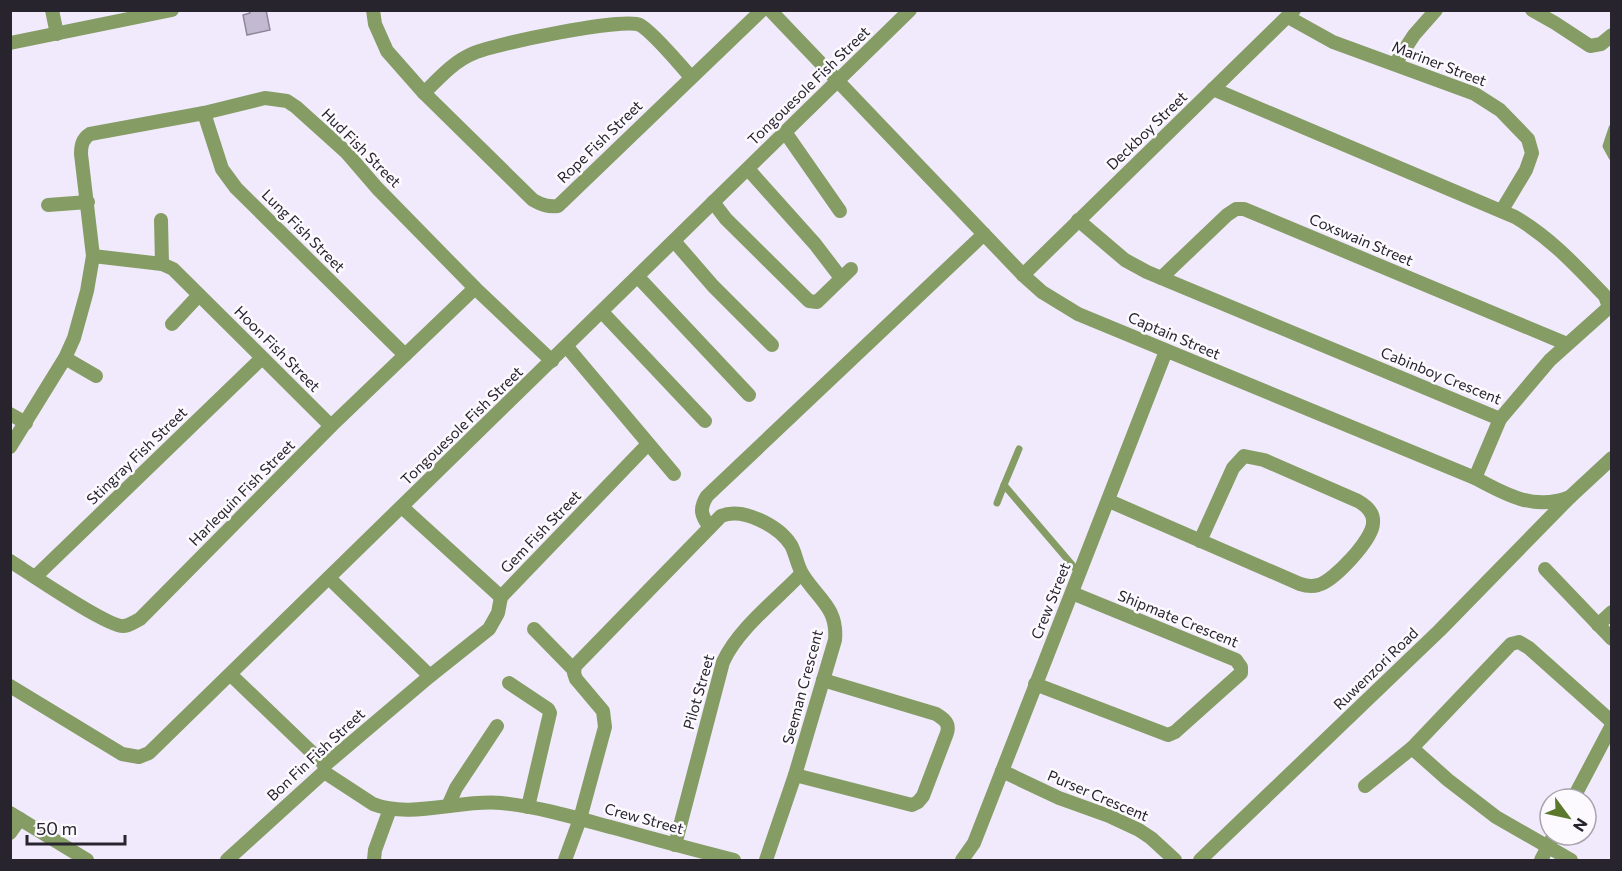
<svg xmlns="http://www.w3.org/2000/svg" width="1622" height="871" font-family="Commissioner,sans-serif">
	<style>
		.building { fill: #c3bad1; stroke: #8e869b; stroke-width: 1.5 }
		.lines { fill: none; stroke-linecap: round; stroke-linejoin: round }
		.service { stroke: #859d65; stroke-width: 7 }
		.minor { stroke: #859d65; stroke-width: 14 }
		.labels { text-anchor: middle; stroke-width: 5; stroke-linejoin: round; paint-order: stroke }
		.street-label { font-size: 15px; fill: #27242d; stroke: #fcfaff }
	</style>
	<rect width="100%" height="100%" fill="#f1eafc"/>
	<path class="building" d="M249 10H266L270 30 247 35 243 15 250 13Z"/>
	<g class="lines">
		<g class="service">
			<path d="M1612 128 1606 146 1612 157"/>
			<path d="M1019 449 1004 485 1080 574"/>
			<path d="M997 503 1004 485"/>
		</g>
		<g class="minor">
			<path d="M52 10 57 34"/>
			<path d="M373 10 375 24 387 51 424 93 533 200C542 205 548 207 558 206L762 10"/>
			<path d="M770 10 1023 275 1042 292 1078 314 1475 478C1506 495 1535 511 1570 497"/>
			<path d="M1532 10 1555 23 1590 46 1601 44 1612 35"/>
			<path d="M1288 17 1333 42 1475 94 1500 110 1528 139 1532 153 1526 170 1502 210"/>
			<path d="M10 43 172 10"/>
			<path d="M1395 64 1414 35 1436 10"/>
			<path d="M424 93C439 78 454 61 474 53 494 44 624 17 640 25 654 33 679 64 691 77"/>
			<path d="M204 113 222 169 236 188 405 355"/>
			<path d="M785 132 840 211"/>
			<path d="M748 169 815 244 841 278"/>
			<path d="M713 202 726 219 809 301 817 302 851 269"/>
			<path d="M48 205 88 202"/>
			<path d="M161 220 162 264"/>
			<path d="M1078 220 1125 260 1147 272 1500 419 1550 360 1607 309 1608 304 1605 296C1577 267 1551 238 1515 217L1213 89"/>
			<path d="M674 241 713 286 772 345"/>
			<path d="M93 256 162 264 173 269 331 426"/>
			<path d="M1023 275 1294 10"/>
			<path d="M638 277 749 395"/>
			<path d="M1161 278 1227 215 1236 209H1244L1567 344"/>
			<path d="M602 312 705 421"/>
			<path d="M172 324 199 295"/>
			<path d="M567 347 674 474"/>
			<path d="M65 358 96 376"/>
			<path d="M10 414 26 423"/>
			<path d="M10 447 65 358 74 338 87 291 93 256 81 154C81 146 82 139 90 134L204 113 265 98 287 101 296 107 346 152 377 188 475 288 552 361"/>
			<path d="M1475 478 1500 419"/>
			<path d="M1109 501 1300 584C1306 586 1312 587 1318 585 1334 581 1373 539 1373 523 1374 513 1367 506 1358 501L1264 460 1244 456 1233 468 1200 541"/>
			<path d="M402 507 501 597 648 444"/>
			<path d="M710 527C701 516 699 509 707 496L984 234"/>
			<path d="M10 561C29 573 106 626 123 626 129 626 134 622 140 619L331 426 475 288"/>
			<path d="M1545 569 1612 639"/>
			<path d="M35 577 262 358"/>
			<path d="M329 578 430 676"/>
			<path d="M1598 625 1612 612"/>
			<path d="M534 629 574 670"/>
			<path d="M231 675 325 765"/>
			<path d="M509 683 548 709 550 713 528 807"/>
			<path d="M1035 684 1168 735 1175 732 1241 673V667L1236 660 1072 593"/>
			<path d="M10 686 122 754 139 757 149 753 910 10"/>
			<path d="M1002 771 1059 798 1109 816 1139 830 1151 838 1175 860"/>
			<path d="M324 772 373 804C410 819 462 799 501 803 541 807 580 819 618 829 657 840 695 850 734 860"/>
			<path d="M795 775 912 805 918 802 923 796 947 733C950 723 944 719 936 714L823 680"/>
			<path d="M1365 786 1412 748"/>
			<path d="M1573 799 1612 725"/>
			<path d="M448 806 456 788 497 726"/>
			<path d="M10 813 87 860"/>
			<path d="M10 833 20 819"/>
			<path d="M675 845 723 662C738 629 776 600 801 574"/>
			<path d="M227 860 324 772 325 765 430 676 489 629 498 613 501 597"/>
			<path d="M374 860 375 850 390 809"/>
			<path d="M565 860 580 819 605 727 603 711 576 679 574 673 575 666 721 516C743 507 779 526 791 545 796 554 797 566 803 575 818 599 838 608 835 640L795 775 766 860"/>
			<path d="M962 860 974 843 1166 351"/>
			<path d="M1200 860 1440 630 1570 497 1612 458"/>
			<path d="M1541 860 1554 835"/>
			<path d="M1571 860 1496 817 1448 780 1412 748 1511 644 1519 642 1529 648 1612 722"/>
		</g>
	</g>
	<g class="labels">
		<g class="street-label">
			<text transform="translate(1439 64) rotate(21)" y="5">Mariner Street</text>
			<text transform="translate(809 86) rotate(-44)" y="5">Tongouesole Fish Street</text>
			<text transform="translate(1147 131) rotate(-44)" y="5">Deckboy Street</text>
			<text transform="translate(600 142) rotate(-44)" y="5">Rope Fish Street</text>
			<text transform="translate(361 148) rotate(45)" y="5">Hud Fish Street</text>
			<text transform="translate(303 231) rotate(45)" y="5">Lung Fish Street</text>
			<text transform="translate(1361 240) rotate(23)" y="5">Coxswain Street</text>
			<text transform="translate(1174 336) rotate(23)" y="5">Captain Street</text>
			<text transform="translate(277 349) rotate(45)" y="5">Hoon Fish Street</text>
			<text transform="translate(1441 376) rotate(22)" y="5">Cabinboy Crescent</text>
			<text transform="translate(462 426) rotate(-44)" y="5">Tongouesole Fish Street</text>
			<text transform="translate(137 456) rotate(-44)" y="5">Stingray Fish Street</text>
			<text transform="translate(242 493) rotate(-45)" y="5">Harlequin Fish Street</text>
			<text transform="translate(541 532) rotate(-46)" y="5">Gem Fish Street</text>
			<text transform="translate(1051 601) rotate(-68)" y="5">Crew Street</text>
			<text transform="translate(1178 619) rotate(22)" y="5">Shipmate Crescent</text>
			<text transform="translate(1376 669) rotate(-44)" y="5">Ruwenzori Road</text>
			<text transform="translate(803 687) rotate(-75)" y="5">Seeman Crescent</text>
			<text transform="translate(699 692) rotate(-74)" y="5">Pilot Street</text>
			<text transform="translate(316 755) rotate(-43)" y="5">Bon Fin Fish Street</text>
			<text transform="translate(1098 796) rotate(23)" y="5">Purser Crescent</text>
			<text transform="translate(644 819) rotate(15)" y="5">Crew Street</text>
		</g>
	</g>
	<rect width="1622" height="871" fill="none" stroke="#27242d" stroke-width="24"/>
	<g transform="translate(1568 817) rotate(123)"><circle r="28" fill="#fcfaff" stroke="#a7a4ab" stroke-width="1.5"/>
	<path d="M0-4.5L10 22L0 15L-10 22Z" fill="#5c782d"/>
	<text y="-9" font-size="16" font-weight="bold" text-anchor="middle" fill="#27242d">N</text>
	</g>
	<path d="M27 835v9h98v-9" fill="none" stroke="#27242d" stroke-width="3"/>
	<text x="36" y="835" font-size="18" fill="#27242d" stroke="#fcfaff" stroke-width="4.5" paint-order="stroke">50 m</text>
</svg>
